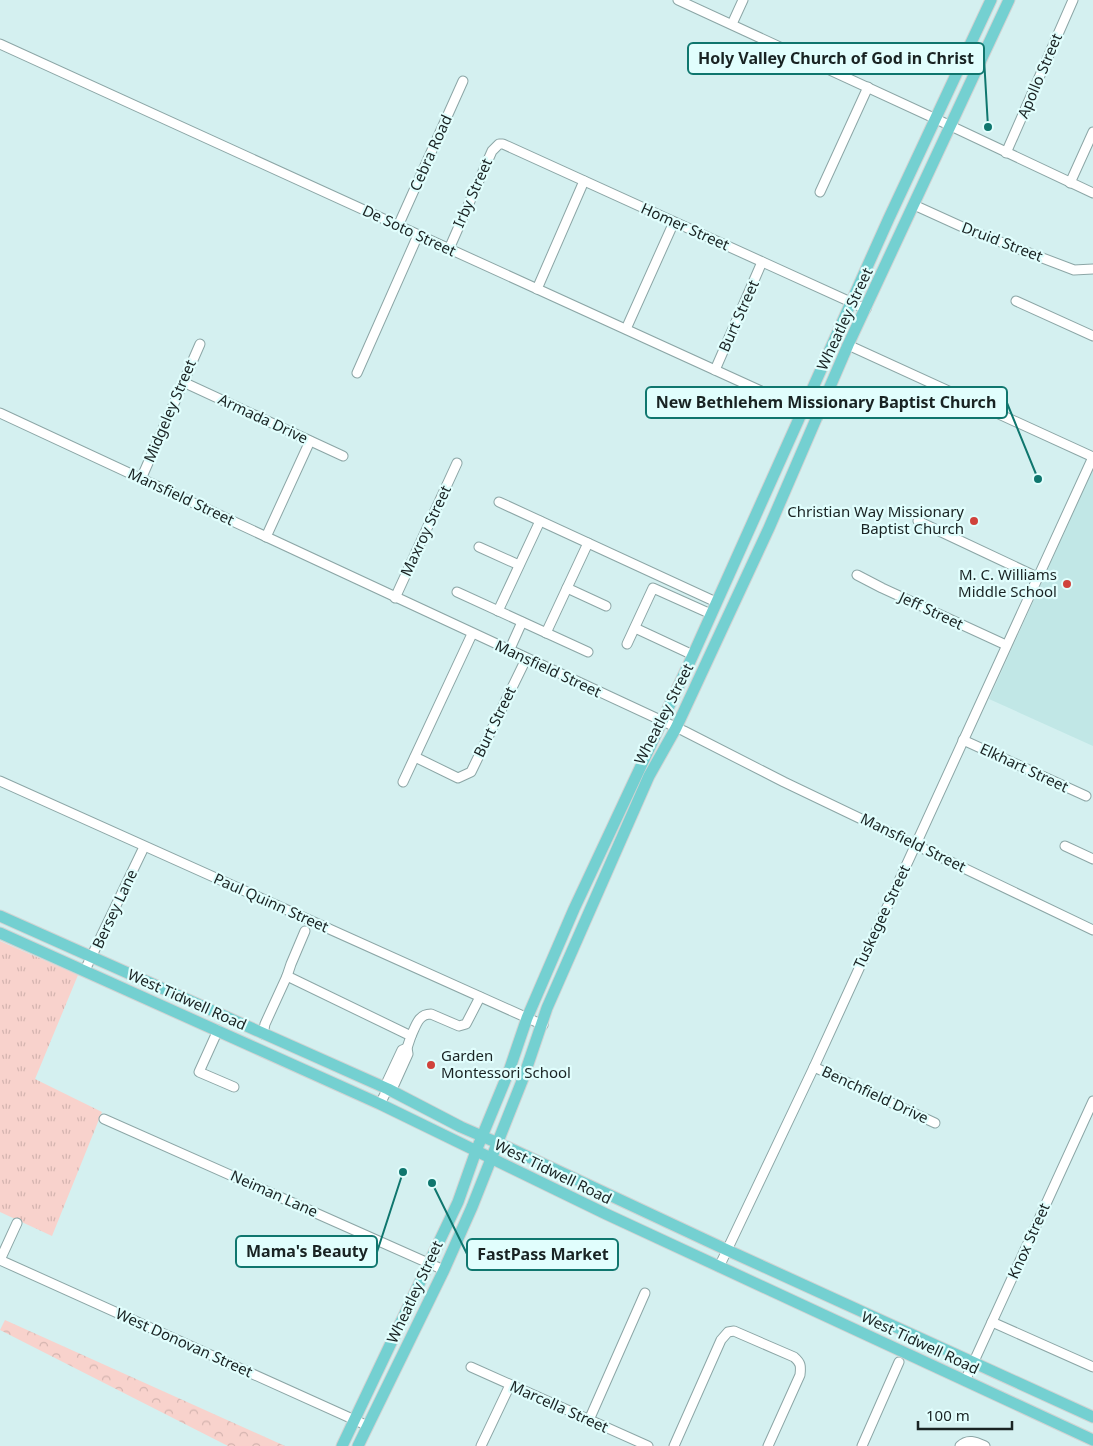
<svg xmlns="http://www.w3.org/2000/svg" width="1093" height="1446" font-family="'Noto Sans',sans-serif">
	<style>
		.built { fill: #c1e7e6 }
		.grass { fill: url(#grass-tufts) }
		.forest { fill: url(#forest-crowns) }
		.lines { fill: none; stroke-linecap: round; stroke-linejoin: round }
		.minor-casing { stroke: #8ca6a6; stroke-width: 11 }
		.major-casing { stroke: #d1d3d3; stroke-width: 13 }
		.minor { stroke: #fff; stroke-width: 9 }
		.major { stroke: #74d0d1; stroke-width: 11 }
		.poi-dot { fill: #d0423b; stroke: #e1fefd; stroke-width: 2 }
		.labels { text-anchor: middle; stroke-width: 4.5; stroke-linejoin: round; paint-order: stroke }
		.street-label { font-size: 15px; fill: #192323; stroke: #e1fefd }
		.poi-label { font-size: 15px; fill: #192323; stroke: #e1fefd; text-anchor: end }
		.leader { fill: none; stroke: #0f766e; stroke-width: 2 }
		.callout-dot { fill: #0f766e; stroke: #e1fefd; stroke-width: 2 }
		.callout { fill: #e1fefd; stroke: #0f766e; stroke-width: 2 }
		.callout-label { font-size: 16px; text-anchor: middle; font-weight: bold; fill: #192323 }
	</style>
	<defs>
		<pattern id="grass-tufts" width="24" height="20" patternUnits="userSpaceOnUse" patternTransform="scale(1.25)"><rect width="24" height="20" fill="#f8d2cc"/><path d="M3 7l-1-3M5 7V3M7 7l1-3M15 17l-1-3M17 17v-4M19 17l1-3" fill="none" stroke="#d4b4af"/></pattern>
		<pattern id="forest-crowns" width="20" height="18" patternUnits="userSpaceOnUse" patternTransform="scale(1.25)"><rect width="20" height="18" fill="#f8d2cc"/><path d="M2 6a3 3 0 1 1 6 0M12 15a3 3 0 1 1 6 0" fill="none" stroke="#d4b4af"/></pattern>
	</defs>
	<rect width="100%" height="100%" fill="#d4f0f0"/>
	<path class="built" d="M1093 469V746L989 699Z"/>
	<path class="grass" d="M0 941 78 975 35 1079 102 1112 52 1236 0 1212Z"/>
	<path class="forest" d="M5 1320 285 1446H228L0 1330Z"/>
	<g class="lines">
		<g class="minor-casing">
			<g id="minor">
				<path d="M678 0 936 119 1093 193"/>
				<path d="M732 24 743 0"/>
				<path d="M0 44 818 417"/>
				<path d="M1006 153 1073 0"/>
				<path d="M1070 183 1093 132"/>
				<path d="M820 192 868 87"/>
				<path d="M914 205 969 230 1074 270 1093 269"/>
				<path d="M398 226 463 81"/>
				<path d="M449 249 492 151 499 144H503L866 309"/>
				<path d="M537 289 584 181"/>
				<path d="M1016 301 1093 336"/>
				<path d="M626 329 674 222"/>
				<path d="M715 370 762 262"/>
				<path d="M357 373 418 235"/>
				<path d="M183 382 343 456"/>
				<path d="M0 413 684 731 784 782 1093 930"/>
				<path d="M141 479 200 344"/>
				<path d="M499 502 716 602"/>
				<path d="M918 521 1037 577"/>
				<path d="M266 537 310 441"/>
				<path d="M479 547 519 565"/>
				<path d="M857 575 882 588 1006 645"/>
				<path d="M567 588 606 606"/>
				<path d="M457 592 588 652"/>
				<path d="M395 598 457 463"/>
				<path d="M498 611 540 521"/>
				<path d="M635 628 693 655"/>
				<path d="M546 633 588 543"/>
				<path d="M627 644 653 588 711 614"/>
				<path d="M509 651 522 622"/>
				<path d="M963 740 1086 796"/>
				<path d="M415 757 458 778 471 772 526 659"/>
				<path d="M0 781 543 1025"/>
				<path d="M403 782 472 634"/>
				<path d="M1065 846 1093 859"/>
				<path d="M85 970 144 847"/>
				<path d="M287 976 291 964 305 931"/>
				<path d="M218 1030 199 1072 234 1087"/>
				<path d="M263 1034 265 1024 287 976 411 1036 407 1048 408 1054 394 1085 389 1086"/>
				<path d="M411 1036C416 1026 418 1014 431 1014L459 1026 466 1024 480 997"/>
				<path d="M814 1067 935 1123"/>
				<path d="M380 1104 389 1086 387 1082 402 1050 407 1048"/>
				<path d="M104 1119 444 1270"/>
				<path d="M0 1260 368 1426"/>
				<path d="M0 1260 17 1223"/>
				<path d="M719 1267 814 1067 1093 457 848 345"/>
				<path d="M992 1322 1093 1367"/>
				<path d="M471 1367 648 1446"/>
				<path d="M965 1381 1093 1101"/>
				<path d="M589 1420 645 1293"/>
				<path d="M481 1446 510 1385"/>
				<path d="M674 1446 721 1340 728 1332 734 1331 794 1357C801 1363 801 1366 800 1375L768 1446"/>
				<path d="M862 1446 899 1362"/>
				<path d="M960 1446C968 1438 976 1442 985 1446"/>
			</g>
		</g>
		<g class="major-casing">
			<g id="major">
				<path d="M0 916 388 1089 461 1127 507 1147 727 1250 1093 1417"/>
				<path d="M0 933 380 1104 606 1214 1093 1440"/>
				<path d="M342 1446 458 1202 476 1151 509 1071 527 1018 574 909 693 655 889 218 991 0"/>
				<path d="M358 1446 444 1270 472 1207 524 1076 547 1008 649 776 676 728 769 528 848 345 1009 0"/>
			</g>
		</g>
		<use href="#minor" class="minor"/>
		<use href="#major" class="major"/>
	</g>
	<g class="poi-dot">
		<circle cx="974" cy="521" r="5"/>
		<circle cx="1067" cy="584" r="5"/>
		<circle cx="431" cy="1065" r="5"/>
	</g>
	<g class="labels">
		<g class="street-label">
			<text transform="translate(1040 76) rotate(-67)" y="5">Apollo Street</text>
			<text transform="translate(431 153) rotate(-66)" y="5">Cebra Road</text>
			<text transform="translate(473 193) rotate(-66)" y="5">Irby Street</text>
			<text transform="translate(685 227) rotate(24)" y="5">Homer Street</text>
			<text transform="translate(409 231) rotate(25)" y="5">De Soto Street</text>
			<text transform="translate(1002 242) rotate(21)" y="5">Druid Street</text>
			<text transform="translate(739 316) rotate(-66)" y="5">Burt Street</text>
			<text transform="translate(845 319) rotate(-65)" y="5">Wheatley Street</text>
			<text transform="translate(170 411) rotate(-67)" y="5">Midgeley Street</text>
			<text transform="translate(263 419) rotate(25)" y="5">Armada Drive</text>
			<text transform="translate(181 497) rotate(25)" y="5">Mansfield Street</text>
			<text transform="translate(426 531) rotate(-65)" y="5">Maxroy Street</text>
			<text transform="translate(931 611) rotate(25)" y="5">Jeff Street</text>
			<text transform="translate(548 669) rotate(25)" y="5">Mansfield Street</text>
			<text transform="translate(664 714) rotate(-63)" y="5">Wheatley Street</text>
			<text transform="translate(495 722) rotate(-64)" y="5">Burt Street</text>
			<text transform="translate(1024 768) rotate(25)" y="5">Elkhart Street</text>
			<text transform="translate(913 843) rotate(26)" y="5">Mansfield Street</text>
			<text transform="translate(271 903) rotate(24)" y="5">Paul Quinn Street</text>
			<text transform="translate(115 909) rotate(-65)" y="5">Bersey Lane</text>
			<text transform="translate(882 917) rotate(-65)" y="5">Tuskegee Street</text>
			<text transform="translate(187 1000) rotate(24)" y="5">West Tidwell Road</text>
			<text transform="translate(875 1095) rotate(25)" y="5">Benchfield Drive</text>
			<text transform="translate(553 1172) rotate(26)" y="5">West Tidwell Road</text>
			<text transform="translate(274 1194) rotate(24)" y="5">Neiman Lane</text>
			<text transform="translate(1029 1241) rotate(-66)" y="5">Knox Street</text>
			<text transform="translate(415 1292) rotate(-65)" y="5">Wheatley Street</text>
			<text transform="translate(184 1343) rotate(24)" y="5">West Donovan Street</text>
			<text transform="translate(920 1343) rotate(25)" y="5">West Tidwell Road</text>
			<text transform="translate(559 1407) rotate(24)" y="5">Marcella Street</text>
		</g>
		<g class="poi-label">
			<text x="964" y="517">Christian Way Missionary<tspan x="964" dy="17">Baptist Church</tspan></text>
			<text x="1057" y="580">M. C. Williams<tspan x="1057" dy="17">Middle School</tspan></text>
			<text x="441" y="1061" text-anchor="start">Garden<tspan x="441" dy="17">Montessori School</tspan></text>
		</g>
	</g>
	<path class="leader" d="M988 127L984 58M1038 479L1007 403M403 1172L377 1252M432 1183L467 1254"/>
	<g class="callout-dot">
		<circle cx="988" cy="127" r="5"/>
		<circle cx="1038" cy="479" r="5"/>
		<circle cx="403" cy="1172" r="5"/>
		<circle cx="432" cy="1183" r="5"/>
	</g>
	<g class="callout">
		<rect x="688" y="43" width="296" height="31" rx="5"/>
		<rect x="646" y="387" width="361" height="31" rx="5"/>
		<rect x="236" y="1236" width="141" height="31" rx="5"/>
		<rect x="467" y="1239" width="151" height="31" rx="5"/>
	</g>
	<g class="callout-label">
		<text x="836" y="64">Holy Valley Church of God in Christ</text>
		<text x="826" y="408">New Bethlehem Missionary Baptist Church</text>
		<text x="307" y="1257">Mama's Beauty</text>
		<text x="543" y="1260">FastPass Market</text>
	</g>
	<path d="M918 1421v8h94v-8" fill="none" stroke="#192323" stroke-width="2.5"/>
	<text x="926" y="1421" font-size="15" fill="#192323" stroke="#e1fefd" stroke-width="4" paint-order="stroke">100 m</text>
</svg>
